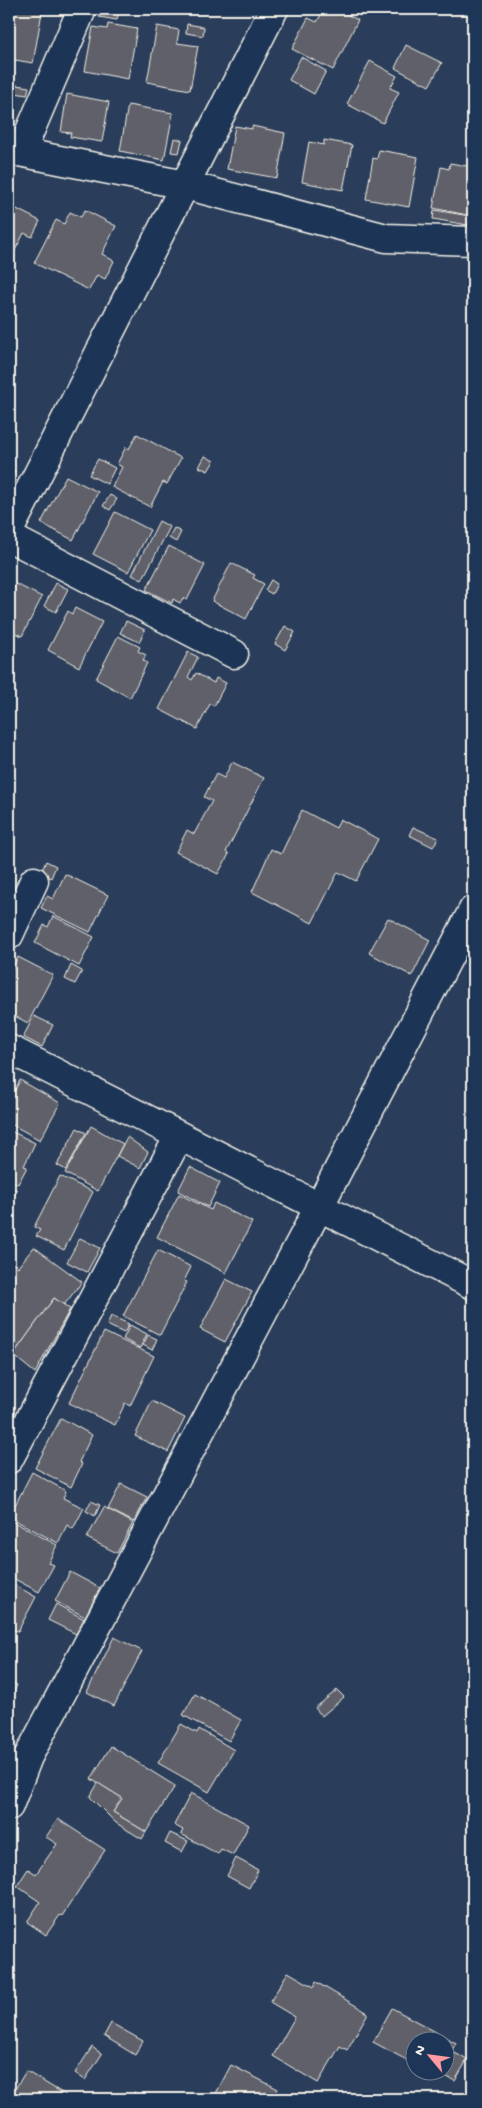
<svg xmlns="http://www.w3.org/2000/svg" width="482" height="2108" font-family="'Gochi Hand',sans-serif">
	<style>
		.building { fill: #5f6069; stroke: #f4f1e8 }
		.lines { fill: none; stroke-linecap: round; stroke-linejoin: round }
		.minor-casing { stroke: #f4f1e8; stroke-width: 31 }
		.minor { stroke: #1d3557; stroke-width: 28 }
	</style>
	<rect width="100%" height="100%" fill="#2a3e5b"/>
	<filter id="ink" filterUnits="userSpaceOnUse"><feTurbulence type="fractalNoise" baseFrequency=".02" numOctaves="2"/><feDisplacementMap in="SourceGraphic" scale="10" xChannelSelector="R" yChannelSelector="G"/><feConvolveMatrix kernelMatrix="1 2 1 2 8 2 1 2 1" color-interpolation-filters="sRGB"/></filter>
	<g filter="url(#ink)">
		<g class="building">
			<path d="M9 9H24L42 12 33 63 9 59Z"/>
			<path d="M101 9 119 11 117 20 99 17Z"/>
			<path d="M324 9H336L358 20 333 70 292 49 308 18 317 22Z"/>
			<path d="M108 24 137 29 128 79 85 71 93 27 107 29Z"/>
			<path d="M187 24 204 27 203 36 186 33Z"/>
			<path d="M157 26 179 30 177 43 198 46 190 90 147 82Z"/>
			<path d="M406 45 442 63 429 86 395 68Z"/>
			<path d="M301 57 326 71 314 94 289 80Z"/>
			<path d="M370 61 397 76 390 88 399 92 383 123 347 104Z"/>
			<path d="M10 84 29 87 27 95 9 92Z"/>
			<path d="M67 94 109 102 102 142 70 137 71 133 61 132Z"/>
			<path d="M128 105 173 113 164 160 120 151Z"/>
			<path d="M235 126 252 129V126L285 133 277 178 227 169Z"/>
			<path d="M174 138 182 140 179 153 171 152Z"/>
			<path d="M324 140 352 145 343 190 302 182 309 142 324 145Z"/>
			<path d="M379 150 418 157 409 207 366 199 373 158 377 159Z"/>
			<path d="M450 163 473 167 472 216 433 208 441 167 449 169Z"/>
			<path d="M9 205 40 221 32 237 24 233 9 262Z"/>
			<path d="M85 210 116 226 102 254 114 261 105 279 97 275 89 290 34 263 56 220 64 224 70 212 81 217Z"/>
			<path d="M434 210 470 216 468 225 433 219Z"/>
			<path d="M137 434 181 458 167 484 163 482 150 507 112 487 122 467 117 464 126 447 129 449Z"/>
			<path d="M205 456 214 461 208 471 199 467Z"/>
			<path d="M98 459 115 468 107 484 89 475Z"/>
			<path d="M9 468 15 471 10 481 9 480Z"/>
			<path d="M66 476 98 492 73 540 41 523Z"/>
			<path d="M110 495 117 499 110 510 103 506Z"/>
			<path d="M115 512 150 530 128 572 93 554Z"/>
			<path d="M159 521 170 527 142 580 132 575Z"/>
			<path d="M174 528 181 532 176 542 169 538Z"/>
			<path d="M169 546 205 565 187 600 183 598 180 603 173 599 172 603 146 590Z"/>
			<path d="M231 563 255 575 253 578 264 584 246 619 212 601Z"/>
			<path d="M271 580 277 584 272 594 265 590Z"/>
			<path d="M56 583 68 589 56 612 44 606Z"/>
			<path d="M16 584 42 597 22 636 9 630V597Z"/>
			<path d="M75 608 102 622 79 667 48 650 68 611 72 614Z"/>
			<path d="M126 621 145 630 139 642 120 633Z"/>
			<path d="M285 626 295 632 285 650 275 644Z"/>
			<path d="M118 636 140 647 138 651 146 655 143 660 147 663 130 698 96 679Z"/>
			<path d="M188 652 198 657 188 677 192 680 196 673 214 683 216 678 226 683 214 706 210 704 197 729 159 709Z"/>
			<path d="M232 762 264 778 226 852 229 854 218 874 176 852 187 830 194 834 212 801 204 797 216 774 224 778Z"/>
			<path d="M302 810 336 828 340 819 378 839 356 881 338 872 312 923 252 892 271 849 281 854Z"/>
			<path d="M413 827 438 838 433 847 409 835Z"/>
			<path d="M46 861 56 866 51 878 41 873Z"/>
			<path d="M65 874 108 895 90 932 41 908 47 896 53 899Z"/>
			<path d="M53 916 94 937 79 966 35 943 44 925 48 927Z"/>
			<path d="M388 918 430 940 412 976 369 953Z"/>
			<path d="M18 957 53 975 28 1023 9 1013V975Z"/>
			<path d="M71 965 82 971 75 984 65 979Z"/>
			<path d="M34 1016 53 1025 42 1047 23 1037Z"/>
			<path d="M20 1080 60 1103 40 1140 9 1123V1102Z"/>
			<path d="M91 1126 123 1144 98 1191 65 1173Z"/>
			<path d="M77 1128 86 1133 66 1170 57 1165Z"/>
			<path d="M9 1130 35 1143 24 1166 27 1167 18 1184 9 1179Z"/>
			<path d="M127 1137 148 1152 140 1168 117 1156Z"/>
			<path d="M190 1167 220 1183 208 1207 178 1191Z"/>
			<path d="M60 1176 93 1192 64 1250 36 1236 40 1230 34 1227Z"/>
			<path d="M9 1186 17 1190 9 1206Z"/>
			<path d="M179 1194 211 1210 214 1203 252 1222 226 1273 157 1237Z"/>
			<path d="M80 1238 100 1248 87 1272 67 1262Z"/>
			<path d="M34 1247 82 1282 64 1305 54 1298 13 1355 9 1352V1261L18 1267Z"/>
			<path d="M158 1250 191 1267 184 1281 187 1282 160 1335 123 1316Z"/>
			<path d="M226 1279 252 1292 225 1342 200 1329Z"/>
			<path d="M54 1298 70 1309 35 1373 13 1355Z"/>
			<path d="M111 1316 129 1324 124 1333 107 1325Z"/>
			<path d="M130 1325 147 1334 140 1348 123 1339Z"/>
			<path d="M104 1332 154 1356 130 1406 125 1403 115 1425 69 1403Z"/>
			<path d="M148 1335 157 1339 152 1350 143 1345Z"/>
			<path d="M152 1401 185 1418 168 1452 135 1436Z"/>
			<path d="M61 1418 92 1435 79 1462 82 1464 71 1487 35 1468Z"/>
			<path d="M32 1472 66 1491 63 1498 84 1508 73 1529 67 1525 58 1543 9 1517Z"/>
			<path d="M121 1484 147 1497 134 1522 108 1509Z"/>
			<path d="M91 1501 100 1505 95 1516 86 1511Z"/>
			<path d="M104 1507 133 1523 117 1553 87 1538Z"/>
			<path d="M10 1520 57 1545 48 1563 54 1565 39 1592 9 1576V1523Z"/>
			<path d="M70 1572 100 1588 85 1617 55 1601Z"/>
			<path d="M9 1582 36 1597 18 1631 14 1630 9 1640Z"/>
			<path d="M56 1604 84 1619 76 1634 48 1620Z"/>
			<path d="M114 1637 142 1651 114 1706 87 1692Z"/>
			<path d="M9 1681 17 1685 10 1700H9Z"/>
			<path d="M337 1690 344 1697 322 1716 315 1708Z"/>
			<path d="M195 1694 241 1720 229 1741 183 1715Z"/>
			<path d="M181 1724 197 1733 199 1729 234 1750 209 1792 158 1763Z"/>
			<path d="M111 1746 175 1786 146 1832 113 1812 122 1798 91 1779Z"/>
			<path d="M98 1783 122 1798 113 1812 146 1832 142 1839 116 1823 90 1797Z"/>
			<path d="M191 1793 249 1825 233 1855 221 1849 218 1854 181 1834 183 1830 174 1825Z"/>
			<path d="M58 1819 105 1850 62 1916 60 1915 46 1935 27 1922 40 1902 17 1886 28 1869 36 1874 57 1844 46 1837Z"/>
			<path d="M170 1833 188 1841 182 1852 165 1843Z"/>
			<path d="M236 1858 258 1870 249 1888 227 1876Z"/>
			<path d="M288 1972 314 1987 316 1982 368 2013 347 2050 340 2046 318 2083 273 2056 295 2017 270 2002Z"/>
			<path d="M392 2008 456 2043 444 2064V2040H414V2064L373 2042Z"/>
			<path d="M111 2023 143 2041 135 2055 104 2036Z"/>
			<path d="M92 2047 102 2054 85 2080 75 2073Z"/>
			<path d="M455 2053 467 2060 455 2081 443 2075Z"/>
			<path d="M231 2065 278 2089 273 2099H213Z"/>
			<path d="M426 2070H441L437 2077Z"/>
			<path d="M26 2071 72 2099H9Z"/>
			<path d="M134 2092 147 2099H130Z"/>
		</g>
		<g class="lines">
			<g class="minor-casing">
				<g id="minor">
					<path d="M9 150 185 185 386 238 473 241"/>
					<path d="M21 152 82 9"/>
					<path d="M9 531 274 9"/>
					<path d="M9 537 234 654"/>
					<path d="M9 935 34 881"/>
					<path d="M9 1049 473 1285"/>
					<path d="M9 1459 179 1136"/>
					<path d="M9 1806 28 1757 319 1207 473 910"/>
				</g>
			</g>
			<use href="#minor" class="minor"/>
		</g>
	</g>
	<rect width="482" height="2108" fill="none" stroke="#1d3557" stroke-width="30"/>
	<rect x="15" y="15" width="452" height="2078" fill="none" stroke="#f4f1e8" stroke-width="2" filter="url(#ink)"/>
	<g transform="translate(430 2056) rotate(299)"><circle r="24" fill="#1d3557" stroke="#738091"/>
	<path d="M0-4L9 19L0 12L-9 19Z" fill="#ff9aa2"/>
	<text y="-8" font-size="14" font-weight="bold" text-anchor="middle" fill="#f4f1e8">N</text>
	</g>
</svg>
